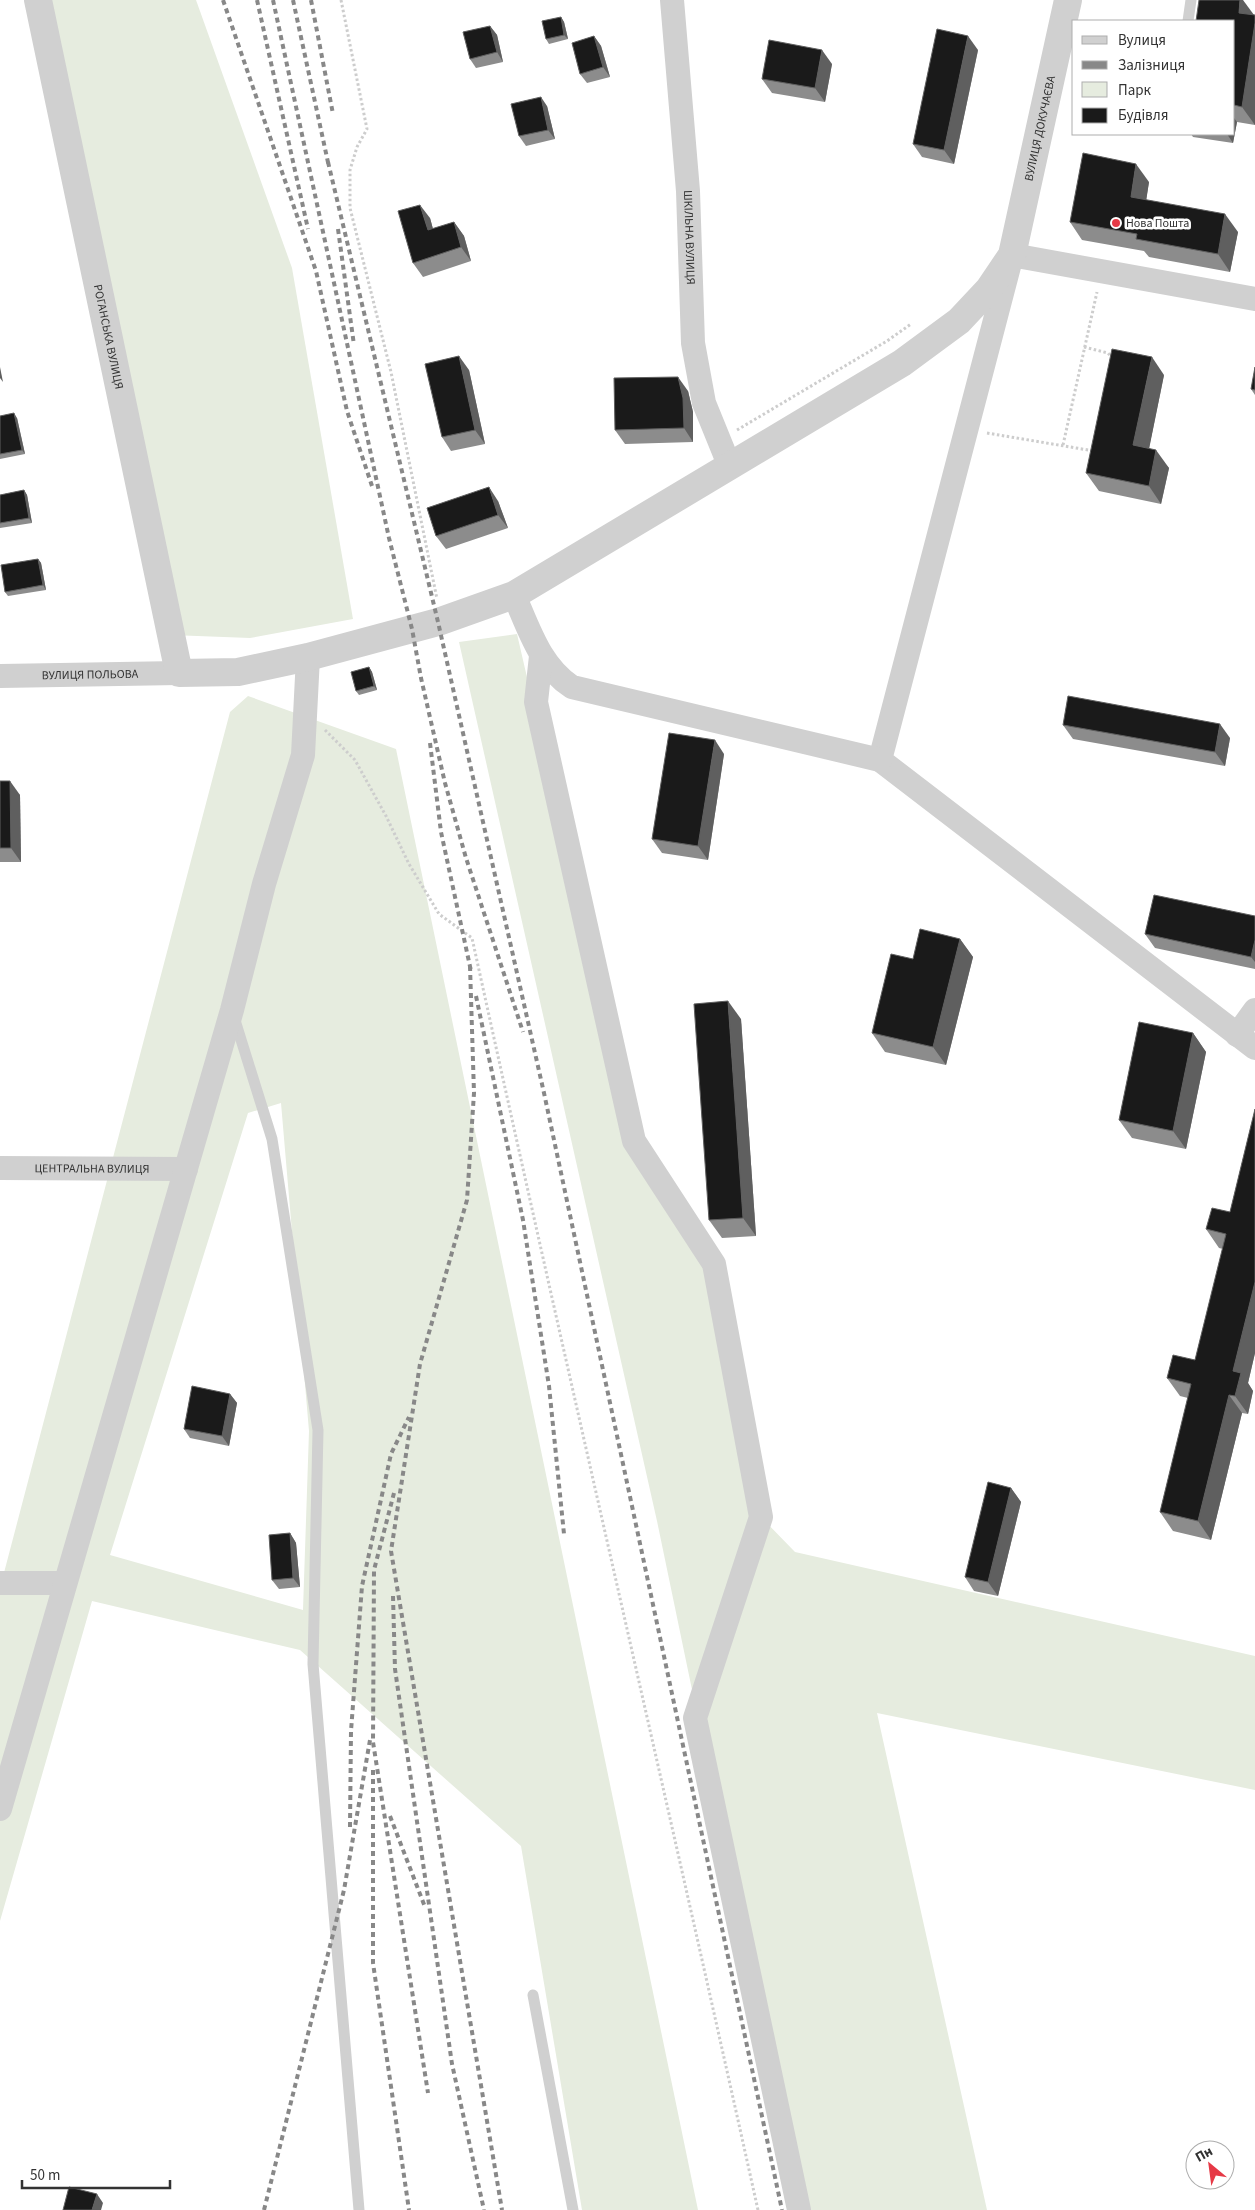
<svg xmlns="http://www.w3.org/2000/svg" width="1255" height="2210" font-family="'Source Sans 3',sans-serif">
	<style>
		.green { fill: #e6ecdf; fill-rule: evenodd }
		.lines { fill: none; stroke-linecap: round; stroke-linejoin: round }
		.path { stroke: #cdcdcd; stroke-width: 3; stroke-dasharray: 2.5 2.5; stroke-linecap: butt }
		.service { stroke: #d0d0d0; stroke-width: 11 }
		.minor { stroke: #d0d0d0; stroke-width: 24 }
		.tertiary { stroke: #d0d0d0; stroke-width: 28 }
		.rail { stroke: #888; stroke-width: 4; stroke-dasharray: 5 4; stroke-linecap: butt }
		.wall { fill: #8c8c8c }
		.shaded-wall { fill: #5f5f5f }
		.building { fill: #1a1a1a; stroke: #5f5f5f }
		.poi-dot { fill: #e63946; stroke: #fff; stroke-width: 2 }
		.labels { text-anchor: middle; stroke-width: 5; stroke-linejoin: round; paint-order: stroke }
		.street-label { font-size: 12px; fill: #333; stroke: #fff }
		.poi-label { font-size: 12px; fill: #333; stroke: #fff; text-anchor: start }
	</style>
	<rect width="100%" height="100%" fill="#fff"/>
	<g class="green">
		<path d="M38 0H196L292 268 353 619 250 638 171 635Z"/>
		<path d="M517 634 634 1141 714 1264 761 1517 795 1552 1255 1656V1790L877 1713 987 2210H800L657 1521 459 642Z"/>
		<path d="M248 696 396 749 698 2210H582L521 1846 300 1650 92 1601 0 1921V1588L230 712ZM281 1103 309 1431 303 1610 110 1555 248 1113Z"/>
	</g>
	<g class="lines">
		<g class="path">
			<path d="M341 0 367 129 357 147 350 170V208L391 372 437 599"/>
			<path d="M1084 347 1108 353 1113 359"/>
			<path d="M737 430 887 341 911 324"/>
			<path d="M987 433 1094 451"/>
			<path d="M1063 445 1097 292"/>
			<path d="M325 730 355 760 386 816 409 864 439 914 472 938C565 1363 664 1786 758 2210"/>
		</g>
		<g class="service">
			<path d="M1188 21 1191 0"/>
			<path d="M234 1017 272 1139 318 1430 313 1664 359 2210"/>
			<path d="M533 1995 573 2210"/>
		</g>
		<g class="minor">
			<path id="s1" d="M672 0 688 191 693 343 704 403 730 467"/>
			<path d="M1255 299 1012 255 880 760 1255 1048"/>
			<path d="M514 595C529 629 540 666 572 687L880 760"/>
			<path d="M541 656 536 702 634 1141 714 1264 761 1517 695 1718 799 2210"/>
			<path id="s2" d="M0 676 179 673"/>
			<path d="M1237 1035 1255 1010"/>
			<path id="s3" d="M0 1168 186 1169"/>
			<path d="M0 1583H65"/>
			<path d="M0 1809 232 1010 264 884 303 755 308 657"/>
		</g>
		<path class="tertiary" id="s4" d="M38 0 179 673 238 672 308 657 438 622 514 595 902 363 959 321 989 289 1012 255 1068 0"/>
		<g class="rail">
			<path d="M223 0 316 271 347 411 372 486"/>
			<path d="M257 0 308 229"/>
			<path d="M273 0 389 538 412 629 421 678 445 783 466 858 523 1032"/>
			<path d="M293 0 329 167"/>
			<path d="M311 0 333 114"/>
			<path d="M328 162 438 622 544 1093 782 2210"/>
			<path d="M338 229 354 345"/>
			<path d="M430 743 441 832 471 971"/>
			<path d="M470 966 474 1093 467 1200 420 1364 391 1551 502 2210"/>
			<path d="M476 996 523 1220 549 1386 564 1534"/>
			<path d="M394 1493 374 1570 373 1742 428 2093"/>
			<path d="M393 1596 395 1669 452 2064 484 2210"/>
			<path d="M373 1770V1963L409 2210"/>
			<path d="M390 1816 425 1907"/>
			<path d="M350 1827 351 1731 362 1586 391 1454 409 1417"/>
			<path d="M264 2210 344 1890 370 1740"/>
		</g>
	</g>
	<g class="wall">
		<path d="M1254 15 1255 125 1237 122 1233 143 1193 137 1191 134H1234V21Z"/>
		<path d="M561 17 564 22 568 39 549 44 546 39Z"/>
		<path d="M490 26 497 35 503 62 476 68 470 59Z"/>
		<path d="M594 36 601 46 610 77 587 83 580 74Z"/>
		<path d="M978 50 954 164 922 157 913 144Z"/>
		<path d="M832 64 825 102 772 93 762 79Z"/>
		<path d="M547 106 555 139 526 146 519 136Z"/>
		<path d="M1149 182 1146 200 1238 232 1230 272 1149 257 1144 251 1082 240 1070 222Z"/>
		<path d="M430 218 433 229 454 222 464 236 471 261 423 277 413 263Z"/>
		<path d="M1255 367V395L1251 389Z"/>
		<path d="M469 370 485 444 451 451 442 437Z"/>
		<path d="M1164 375 1149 448 1169 468 1161 504 1099 491 1086 473Z"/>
		<path d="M688 391 693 412V442L625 444 615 430Z"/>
		<path d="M0 416 17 418 25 454 0 459Z"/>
		<path d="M24 490 27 495 32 523 0 528V495Z"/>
		<path d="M498 501 508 528 446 549 436 536Z"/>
		<path d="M38 559 41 563 46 590 8 596 5 592Z"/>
		<path d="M369 667 372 672 377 690 359 695 356 691Z"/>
		<path d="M1063 725 1230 738 1225 766 1073 739Z"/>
		<path d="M724 754 708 860 662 853 652 839Z"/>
		<path d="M0 781 20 795 21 862H0Z"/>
		<path d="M1255 916V969L1155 948 1145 934Z"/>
		<path d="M960 939 973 957 946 1065 885 1052 872 1033Z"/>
		<path d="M741 1019 756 1236 722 1238 709 1220Z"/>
		<path d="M1193 1033 1206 1052 1186 1149 1132 1138 1119 1120Z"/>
		<path d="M1255 1109V1353L1248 1383 1253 1391 1248 1414 1242 1413 1211 1540 1173 1531 1160 1512 1188 1398 1180 1396 1167 1378 1195 1360 1223 1249 1219 1248 1206 1229 1230 1212Z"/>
		<path d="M230 1394 237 1403 229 1446 190 1438 184 1429Z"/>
		<path d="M1011 1488 1021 1502 998 1596 974 1591 965 1577Z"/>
		<path d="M290 1533 296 1543 300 1587 279 1589 272 1580Z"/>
	</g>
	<g class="shaded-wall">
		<path d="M1240 0H1243L1254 15 1251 31 1239 13Z"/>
		<path d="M561 17 564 22 568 39 564 35Z"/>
		<path d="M1255 23V125L1242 107Z"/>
		<path d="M490 26 497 35 503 62 497 52Z"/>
		<path d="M594 36 601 46 610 77 603 67Z"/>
		<path d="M968 36 978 50 954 164 944 150Z"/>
		<path d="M822 50 832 64 825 102 815 88Z"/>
		<path d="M541 97 547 106 555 139 548 130Z"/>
		<path d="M1234 118 1237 122 1233 143 1227 134H1234Z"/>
		<path d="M1136 164 1149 182 1144 215 1131 197Z"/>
		<path d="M420 205 430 218 437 244 428 230Z"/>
		<path d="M1225 214 1238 232 1230 272 1218 254Z"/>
		<path d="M454 222 464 236 471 261 461 247Z"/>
		<path d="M459 356 469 370 485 444 475 430Z"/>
		<path d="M1152 357 1164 375 1146 464 1133 445Z"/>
		<path d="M0 367 3 382 0 378Z"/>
		<path d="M678 377 688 391 693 412V442L684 428Z"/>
		<path d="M14 413 17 418 25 454 22 450Z"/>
		<path d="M1156 450 1169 468 1161 504 1149 486Z"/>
		<path d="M489 487 498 501 508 528 498 515Z"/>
		<path d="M24 490 27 495 32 523 29 518Z"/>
		<path d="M38 559 41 563 46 590 43 585Z"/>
		<path d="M369 667 372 672 377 690 374 686Z"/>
		<path d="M1220 724 1230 738 1225 766 1215 752Z"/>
		<path d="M715 740 724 754 708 860 698 846Z"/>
		<path d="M10 781 20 795 21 862 11 848Z"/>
		<path d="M960 939 973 957 946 1065 933 1047Z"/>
		<path d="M1255 940V962L1251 957Z"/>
		<path d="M728 1001 741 1019 756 1236 743 1218Z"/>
		<path d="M1193 1033 1206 1052 1186 1149 1173 1131Z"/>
		<path d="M1255 1282V1353L1248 1383 1253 1391 1248 1414 1235 1396 1233 1371Z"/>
		<path d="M230 1394 237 1403 229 1446 222 1436Z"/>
		<path d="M1229 1395 1242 1413 1211 1540 1198 1521Z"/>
		<path d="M1011 1488 1021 1502 998 1596 988 1582Z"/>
		<path d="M290 1533 296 1543 300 1587 293 1578Z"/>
		<path d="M97 2194 103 2203 101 2210H92Z"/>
	</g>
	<g class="building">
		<path d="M1199 0H1240L1239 13 1255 15V23L1242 107 1234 105V21H1196Z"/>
		<path d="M561 17 564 35 546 39 542 21Z"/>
		<path d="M490 26 497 52 470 59 463 32Z"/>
		<path d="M937 29 968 36 944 150 913 144Z"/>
		<path d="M594 36 603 67 580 74 572 43Z"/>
		<path d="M769 40 822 50 815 88 762 79Z"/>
		<path d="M541 97 548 130 519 136 511 104Z"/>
		<path d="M1083 153 1136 164 1131 197 1225 214 1218 254 1136 239 1137 234 1070 222Z"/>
		<path d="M420 205 428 230 454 222 461 247 413 263 398 211Z"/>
		<path d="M1112 349 1152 357 1133 445 1156 450 1149 486 1086 473Z"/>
		<path d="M459 356 475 430 442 437 425 364Z"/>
		<path d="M1255 367V390L1251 389Z"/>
		<path d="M678 377 683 398 684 428 615 430 614 378Z"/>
		<path d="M14 413 22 450 0 454V416Z"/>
		<path d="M489 487 498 515 436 536 427 508Z"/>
		<path d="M24 490 29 518 0 523V495Z"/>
		<path d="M38 559 43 585 5 592 1 565Z"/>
		<path d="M369 667 374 686 356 691 351 672Z"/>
		<path d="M1068 696 1220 724 1215 752 1063 725Z"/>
		<path d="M669 733 715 740 698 846 652 839Z"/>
		<path d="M0 781H10L11 848H0Z"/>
		<path d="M1154 895 1255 916V940L1251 957 1145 934Z"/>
		<path d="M920 929 960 939 933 1047 872 1033 891 954 913 959Z"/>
		<path d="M728 1001 743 1218 709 1220 694 1004Z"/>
		<path d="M1139 1022 1193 1033 1173 1131 1119 1120Z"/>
		<path d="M1255 1109V1282L1233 1371 1241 1373 1235 1396 1229 1395 1198 1521 1160 1512 1191 1384 1167 1378 1173 1355 1195 1360 1226 1234 1206 1229 1212 1208 1230 1212Z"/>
		<path d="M192 1386 230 1394 222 1436 184 1429Z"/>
		<path d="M988 1482 1011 1488 988 1582 965 1577Z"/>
		<path d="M290 1533 293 1578 272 1580 269 1535Z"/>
		<path d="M69 2187 97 2194 92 2210H63Z"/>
	</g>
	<circle class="poi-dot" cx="1116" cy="223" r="5"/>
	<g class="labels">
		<g class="street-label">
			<text dy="4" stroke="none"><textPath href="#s4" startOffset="1771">ВУЛИЦЯ ДОКУЧАЄВА</textPath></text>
			<text dy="4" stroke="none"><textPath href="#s1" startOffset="238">ШКІЛЬНА ВУЛИЦЯ</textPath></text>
			<text dy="4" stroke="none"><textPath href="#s4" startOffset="344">РОГАНСЬКА ВУЛИЦЯ</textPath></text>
			<text dy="4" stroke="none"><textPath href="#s2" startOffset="90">ВУЛИЦЯ ПОЛЬОВА</textPath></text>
			<text dy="4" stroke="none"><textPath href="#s3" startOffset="92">ЦЕНТРАЛЬНА ВУЛИЦЯ</textPath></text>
		</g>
		<g class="poi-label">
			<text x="1126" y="227">Нова Пошта</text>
		</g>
	</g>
	<rect x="1072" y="20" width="162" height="115" fill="#ffffff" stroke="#adadad"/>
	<rect x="1082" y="36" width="25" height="8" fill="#d0d0d0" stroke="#adadad"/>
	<text x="1118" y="45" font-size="15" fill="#333333">Вулиця</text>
	<rect x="1082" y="61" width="25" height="8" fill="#888888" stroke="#adadad"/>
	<text x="1118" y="70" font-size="15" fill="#333333">Залізниця</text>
	<rect x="1082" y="82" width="25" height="15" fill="#e6ecdf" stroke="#adadad"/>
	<text x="1118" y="95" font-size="15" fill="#333333">Парк</text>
	<rect x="1082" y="108" width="25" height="15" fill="#1a1a1a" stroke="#adadad"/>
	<text x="1118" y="120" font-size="15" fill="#333333">Будівля</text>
	<g transform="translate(1210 2165) rotate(331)"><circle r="24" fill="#ffffff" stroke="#adadad"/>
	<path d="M0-4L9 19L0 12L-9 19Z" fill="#e63946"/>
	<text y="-8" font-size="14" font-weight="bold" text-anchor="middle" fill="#333333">Пн</text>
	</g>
	<path d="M22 2180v8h148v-8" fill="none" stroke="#333333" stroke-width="2.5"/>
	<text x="30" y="2180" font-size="15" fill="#333333" stroke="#ffffff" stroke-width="4" paint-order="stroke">50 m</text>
</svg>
